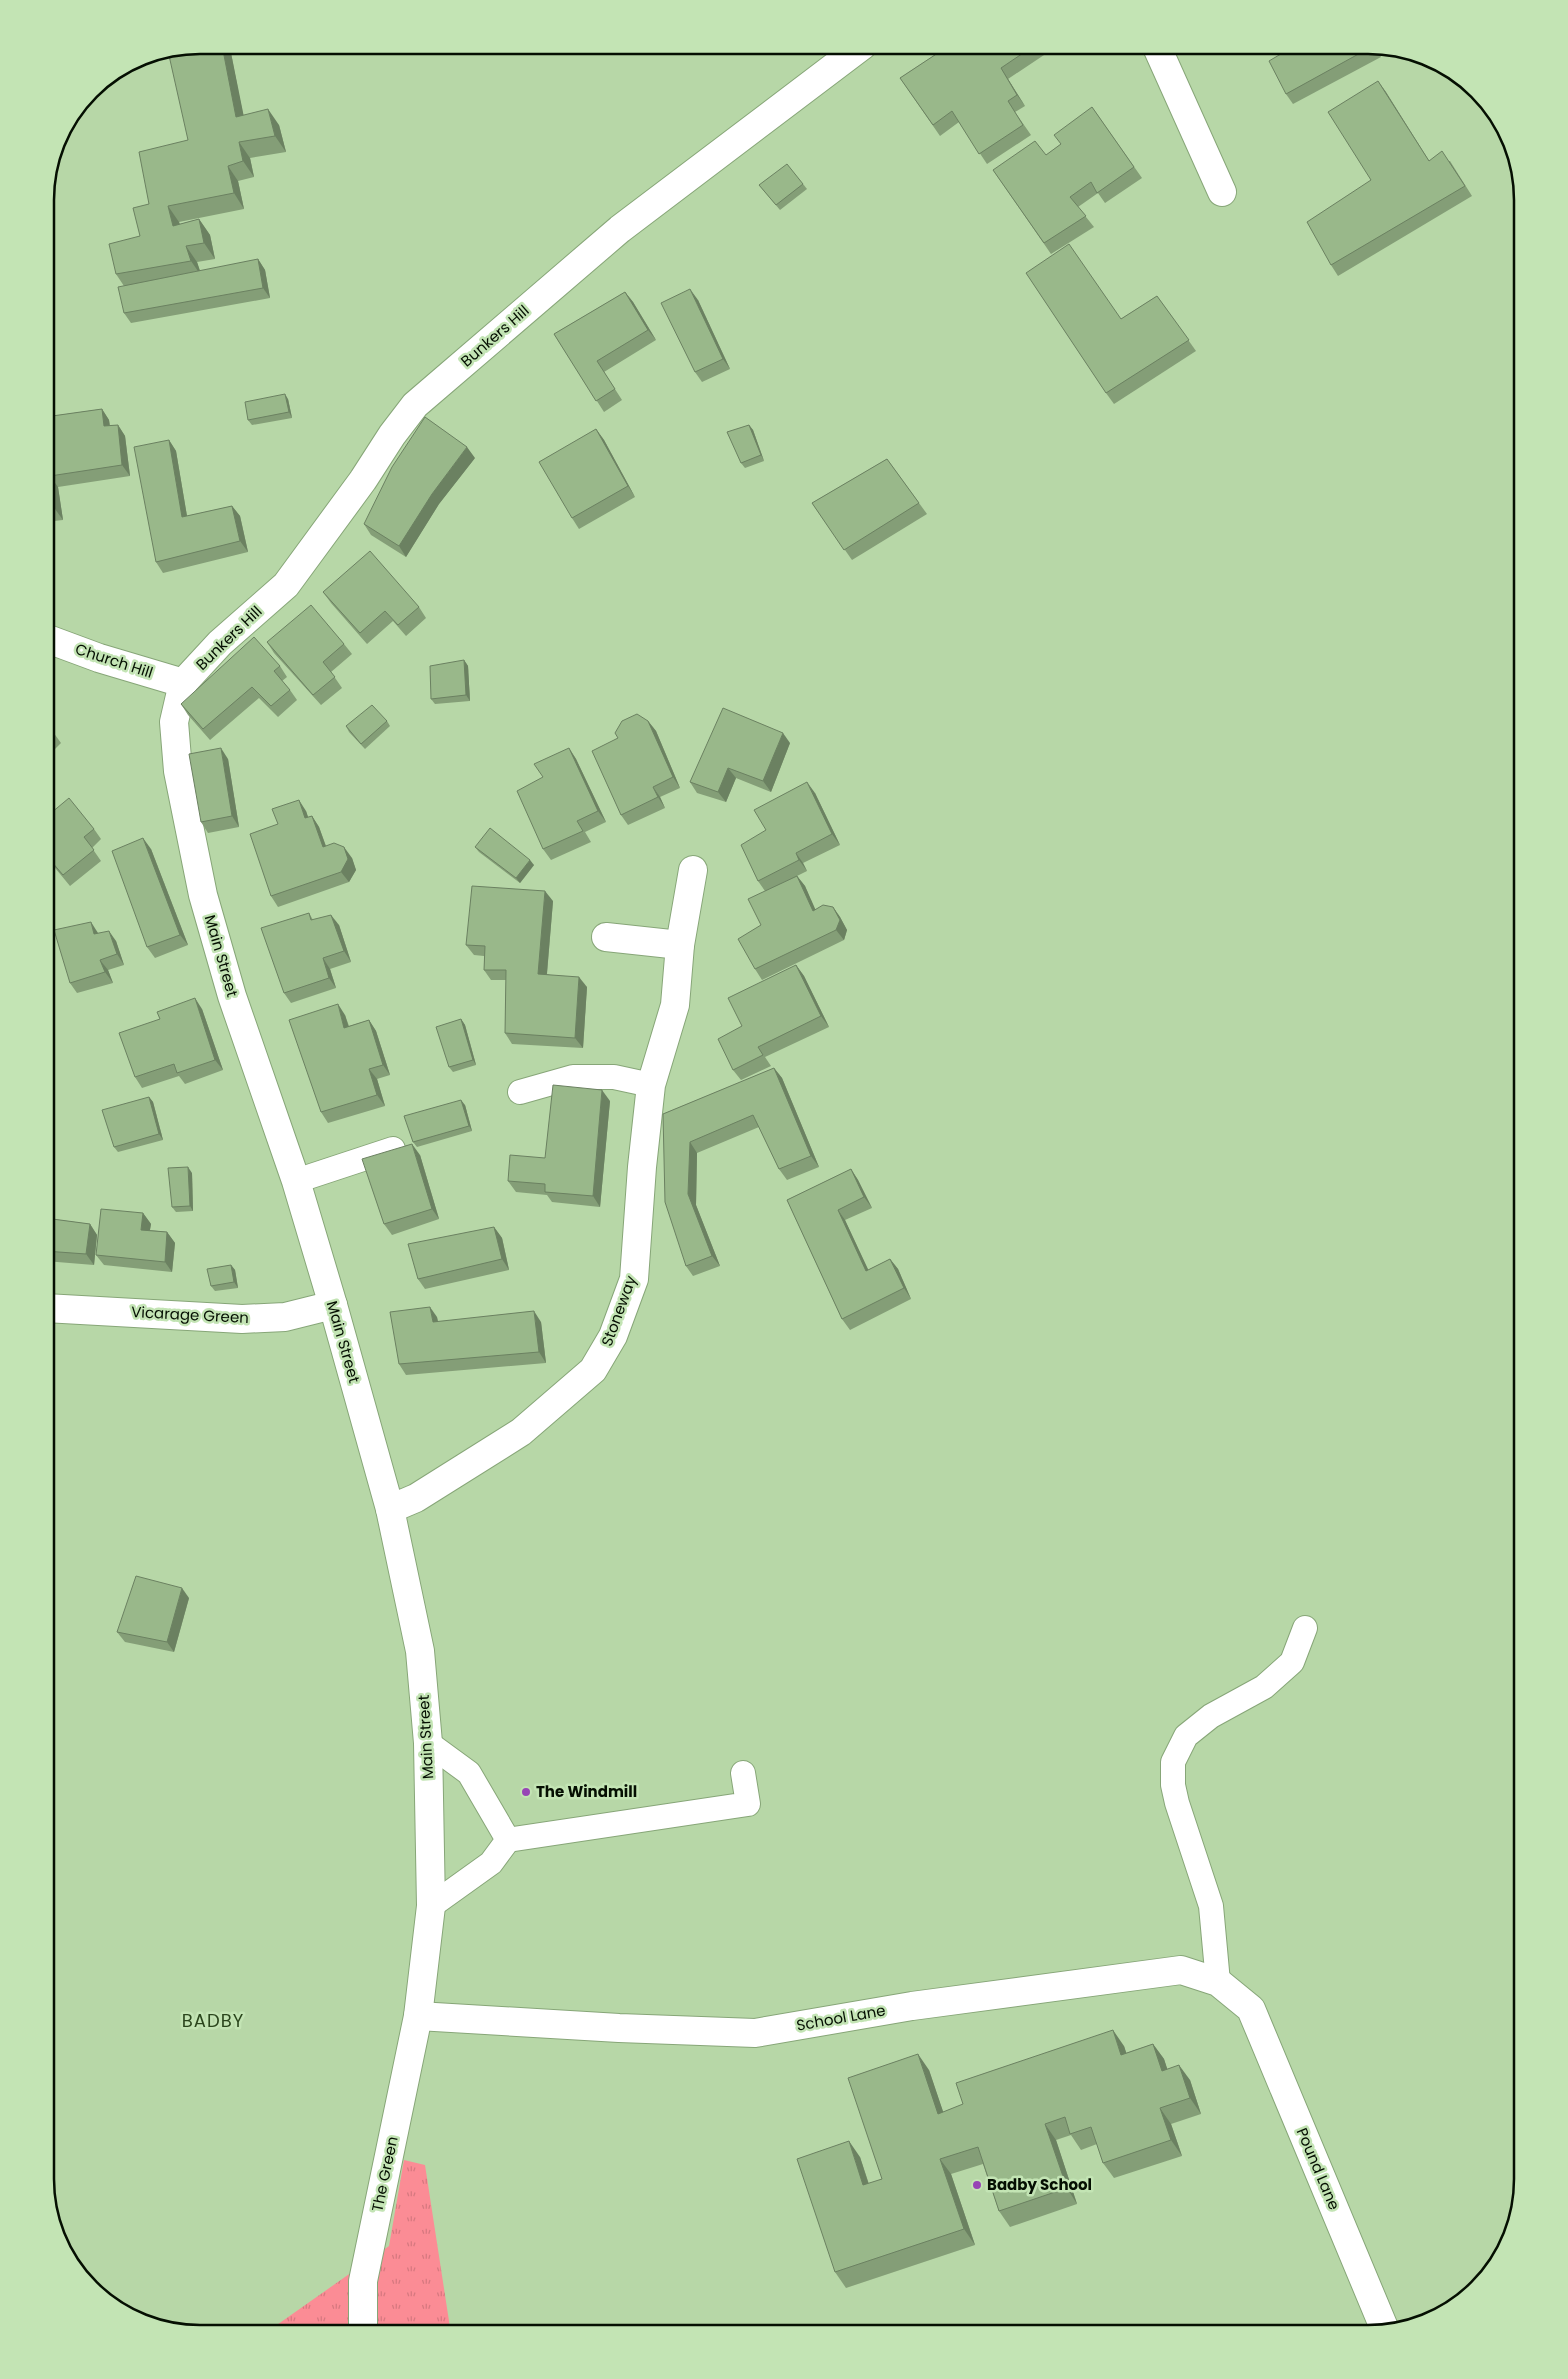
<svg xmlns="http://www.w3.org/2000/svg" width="1568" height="2379" font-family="Poppins,sans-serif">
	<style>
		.grass { fill: url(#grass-tufts) }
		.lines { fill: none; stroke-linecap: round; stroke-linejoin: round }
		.lane-casing { stroke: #87a678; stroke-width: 26 }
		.street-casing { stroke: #87a678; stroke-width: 30 }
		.lane { stroke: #fff; stroke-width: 24 }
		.street { stroke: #fff; stroke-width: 28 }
		.wall { fill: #849e77 }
		.shaded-wall { fill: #6b8161 }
		.building { fill: #99b88a; stroke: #6b8161 }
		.poi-dot { fill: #9745b5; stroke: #c3e4b4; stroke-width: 2 }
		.labels { text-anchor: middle; stroke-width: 5; stroke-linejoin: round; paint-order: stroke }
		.street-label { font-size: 15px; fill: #050f02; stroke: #c3e4b4 }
		.poi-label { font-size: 15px; font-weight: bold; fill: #050f02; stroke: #c3e4b4; text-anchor: start }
		.quarter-label { font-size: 18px; letter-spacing: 1px; fill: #2b461d; stroke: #c3e4b4 }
		.rim { fill: none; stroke: #050f02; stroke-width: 2.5 }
	</style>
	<defs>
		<pattern id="grass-tufts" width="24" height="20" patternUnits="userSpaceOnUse" patternTransform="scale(1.25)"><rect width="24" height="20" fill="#fb8c95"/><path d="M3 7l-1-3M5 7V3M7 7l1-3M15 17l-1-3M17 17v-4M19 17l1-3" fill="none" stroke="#d6787f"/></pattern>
	</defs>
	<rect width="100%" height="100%" fill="#b7d7a7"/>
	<path class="grass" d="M404 2160 425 2165 451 2334H264L389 2246Z"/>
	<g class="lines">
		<g class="lane-casing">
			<g id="lane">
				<path d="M520 1092 573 1077H614L651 1085"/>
				<path d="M296 1181 393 1149"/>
				<path d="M428 1743 469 1773 508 1840 491 1863 431 1906"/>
				<path d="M508 1840 748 1804 743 1773"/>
				<path d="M1218 1982 1211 1906 1177 1803 1173 1785V1762L1186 1736 1211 1716 1264 1687 1292 1662 1305 1628"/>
			</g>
		</g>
		<g class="street-casing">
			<g id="street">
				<path d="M1156 45 1222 192"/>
				<path d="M45 638 99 658 183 683"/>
				<path d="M606 937 680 945"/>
				<path d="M45 1308 242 1319 285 1317 333 1305"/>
				<path d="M390 1509 416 1498 521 1432 593 1370 613 1336 634 1279 642 1167 651 1085 675 1005 680 945 693 870"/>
				<path d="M418 2016 619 2028 755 2033 912 2006 1181 1970 1218 1982 1251 2009 1385 2330"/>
				<path d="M363 2334V2281L418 2016 431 1906 428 1743 420 1651 390 1509 333 1305 296 1181 232 996 203 895 178 771 174 722 183 683 220 643 286 585 363 480 392 435 415 405 620 229 863 45"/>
			</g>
		</g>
		<use href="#lane" class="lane"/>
		<use href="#street" class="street"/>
	</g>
	<g class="wall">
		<path d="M200 45H228L230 48 243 115 279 125 286 152 250 158 254 177 238 181 244 209 179 222 180 224 199 219 210 235 215 259 197 262 200 271 258 259 265 270 270 298 131 323 124 313V286L116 274 140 236 149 204 188 140Z"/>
		<path d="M950 45H1046L1050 51 1008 79 1025 106 1015 112 1031 135 987 164 959 122 940 136 900 78Z"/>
		<path d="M1296 45H1374L1381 57 1293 104 1286 94Z"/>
		<path d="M1378 81 1429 161H1450L1472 196 1338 276 1331 265 1371 180Z"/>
		<path d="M1092 107 1142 178 1105 203 1098 193 1078 207 1094 227 1051 254 993 170 1046 155 1061 144Z"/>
		<path d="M803 184 807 189 780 210 759 185Z"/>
		<path d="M625 292 633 302 656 340 604 372 622 400 604 412 554 334Z"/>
		<path d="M1157 296 1196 351 1114 404 1106 393 1121 319Z"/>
		<path d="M698 300 730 369 702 382 695 372Z"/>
		<path d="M288 399 292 418 252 425 248 420Z"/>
		<path d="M102 409 109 420 110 426 118 425 125 436 130 476 58 487 63 520 45 522V417Z"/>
		<path d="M749 425 753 430 764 461 745 468 741 463Z"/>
		<path d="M596 429 604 440 635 497 579 529 572 518Z"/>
		<path d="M169 440 176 451 187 516 232 506 240 516 248 552 163 573 156 562Z"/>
		<path d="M475 458 439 504 406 557 371 535 364 524Z"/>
		<path d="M887 459 927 514 852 560 812 503Z"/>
		<path d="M323 592 419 607 426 618 406 636 393 621 367 644 331 603Z"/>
		<path d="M267 642 344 644 352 654 331 672 342 688 321 705 274 653Z"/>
		<path d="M464 660 468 666 470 701 435 704 431 699Z"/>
		<path d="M280 666 287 677 282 681 290 690 297 700 278 717 259 698 210 740 188 715 181 704Z"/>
		<path d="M387 721 390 726 365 749 349 732 346 726Z"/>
		<path d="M648 721 656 731 680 788 660 797 665 808 628 825 621 815 618 738Z"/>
		<path d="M45 725 53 732 61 743 45 759Z"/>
		<path d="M790 743 771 792 736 778 726 802 697 793 690 782Z"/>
		<path d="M569 748 576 759 606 822 585 832 591 842 551 860 543 849V777Z"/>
		<path d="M228 759 239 827 208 833 201 822Z"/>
		<path d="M815 793 840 845 803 863 807 871 797 876 805 886 815 910 833 907 840 917 847 930 844 940 762 980 755 969 761 925 765 891 758 881 766 830Z"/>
		<path d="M306 811 308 817 312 816 319 827 326 846 352 858 356 870 349 882 278 907 271 896 278 824Z"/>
		<path d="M45 818 94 829 101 839 92 848 101 861 70 886 51 863 45 869Z"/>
		<path d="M475 847 534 865 520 883 479 852Z"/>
		<path d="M151 849 188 945 155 958 147 947Z"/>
		<path d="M553 901 547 974 587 987 583 1048 512 1044 505 1033 506 980H491L484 970V956L474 955 466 945Z"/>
		<path d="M309 913 313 920 339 925 351 962 330 969 336 988 291 1003 284 993Z"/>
		<path d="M98 933 116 941 124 965 108 970 113 983 77 993 70 983Z"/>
		<path d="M796 965 804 976 829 1027 765 1057 771 1066 741 1080 733 1070 742 1026Z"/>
		<path d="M202 1009 223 1070 185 1084 179 1076 142 1088 135 1077 160 1019Z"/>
		<path d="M345 1015 349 1026 369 1020 376 1031 390 1075 377 1079 385 1106 328 1123 321 1112Z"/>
		<path d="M461 1019 465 1025 476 1065 453 1072 449 1067Z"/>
		<path d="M774 1068 782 1078 819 1167 787 1180 779 1169 759 1127 697 1153 696 1205 720 1266 693 1276 686 1266 663 1114Z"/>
		<path d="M149 1097 153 1102 163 1140 118 1152 114 1147Z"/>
		<path d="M610 1101 600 1207 552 1202 547 1195 516 1192 508 1181 545 1158Z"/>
		<path d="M465 1105 472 1131 417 1147 413 1142Z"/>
		<path d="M420 1155 439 1219 392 1235 384 1224Z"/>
		<path d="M851 1169 858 1180 872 1208 845 1220 868 1270 890 1259 898 1269 911 1299 850 1330 842 1319 787 1200Z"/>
		<path d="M192 1173 193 1211 176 1212 172 1207Z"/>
		<path d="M143 1213 151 1224 150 1230 167 1232 175 1243 172 1272 104 1265 96 1255Z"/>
		<path d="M45 1218 90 1224 97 1235 94 1265 45 1261Z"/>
		<path d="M494 1227 502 1238 509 1270 425 1289 418 1279Z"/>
		<path d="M231 1265 235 1270 238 1288 215 1291 211 1286Z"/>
		<path d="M437 1317 438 1322H541L546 1363 406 1375 399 1364Z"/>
		<path d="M189 1598 174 1652 125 1642 117 1632Z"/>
		<path d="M1153 2044 1164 2059 1167 2069 1190 2080 1201 2114 1171 2124 1182 2156 1114 2178 1103 2163 1097 2144 1081 2150 1071 2135 1056 2140 1077 2204 1010 2227 999 2211 983 2164 951 2174 975 2245 846 2288 835 2272 860 2157 869 2184 882 2179 929 2070 943 2112 1124 2046 1126 2053Z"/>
	</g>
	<g class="shaded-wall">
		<path d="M222 45H228L230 48 247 132 236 117Z"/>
		<path d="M1373 45H1374L1381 57Z"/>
		<path d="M1001 68 1008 79 1025 106 1017 95Z"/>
		<path d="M1378 81 1386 92 1436 172 1429 161Z"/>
		<path d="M268 109 279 125 286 152 275 136Z"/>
		<path d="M239 142 250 158 254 177 243 161Z"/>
		<path d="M228 166 238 181 244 209 234 193Z"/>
		<path d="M168 206 179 222 184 241 173 226Z"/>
		<path d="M199 219 210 235 215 259 204 243Z"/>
		<path d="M186 246 197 262 202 277 191 261Z"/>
		<path d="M258 259 265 270 270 298 263 288Z"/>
		<path d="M690 289 698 300 730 369 723 359Z"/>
		<path d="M625 292 633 302 656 340 648 330Z"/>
		<path d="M285 394 288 399 292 418 289 412Z"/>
		<path d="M102 409 109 420 111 437 104 426Z"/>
		<path d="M118 425 125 436 130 476 122 465Z"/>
		<path d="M749 425 753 430 764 461 761 455Z"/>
		<path d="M596 429 604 440 635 497 628 486Z"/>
		<path d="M169 440 176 451 189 528 182 517Z"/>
		<path d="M467 447 475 458 439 504 406 557 399 546 432 494Z"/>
		<path d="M50 476 58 487 63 520 55 509Z"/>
		<path d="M232 506 240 516 248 552 240 541Z"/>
		<path d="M464 660 468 666 470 701 466 695Z"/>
		<path d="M648 721 656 731 680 788 673 777Z"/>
		<path d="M783 733 790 743 771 792 763 781Z"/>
		<path d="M221 748 228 759 239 827 232 816Z"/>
		<path d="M569 748 576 759 606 822 598 811Z"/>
		<path d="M728 768 736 778 726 802 718 792Z"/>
		<path d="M807 782 815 793 840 845 832 834Z"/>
		<path d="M653 787 660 797 665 808 658 797Z"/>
		<path d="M299 800 306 811 312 829 305 818Z"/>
		<path d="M312 816 319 827 330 858 323 847Z"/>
		<path d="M143 838 151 849 188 945 180 935Z"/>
		<path d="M344 847 352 858 356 870 349 882 341 872Z"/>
		<path d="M796 853 803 863 807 871 799 860Z"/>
		<path d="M530 860 534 865 520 883 516 878Z"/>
		<path d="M797 876 805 886 821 922 813 911Z"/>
		<path d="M545 891 553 901 546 984 538 974Z"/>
		<path d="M833 907 840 917 847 930 844 940 836 930Z"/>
		<path d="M331 915 339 925 351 962 344 951Z"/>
		<path d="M91 922 98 933 102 945 94 934Z"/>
		<path d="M109 931 116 941 124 965 117 954Z"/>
		<path d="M323 958 330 969 336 988 329 978Z"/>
		<path d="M100 960 108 970 113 983 105 972Z"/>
		<path d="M796 965 804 976 829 1027 821 1016Z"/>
		<path d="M579 977 587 987 583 1048 575 1038Z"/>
		<path d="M195 998 202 1009 223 1070 215 1060Z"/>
		<path d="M338 1004 345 1015 352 1038 344 1028Z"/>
		<path d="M461 1019 465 1025 476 1065 473 1060Z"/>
		<path d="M369 1020 376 1031 390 1075 383 1065Z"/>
		<path d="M774 1068 782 1078 819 1167 811 1156Z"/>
		<path d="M369 1069 377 1079 385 1106 377 1095Z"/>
		<path d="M602 1090 610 1101 600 1207 593 1196Z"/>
		<path d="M149 1097 153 1102 163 1140 159 1134Z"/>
		<path d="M461 1100 465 1105 472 1131 469 1126Z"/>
		<path d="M690 1142 697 1153 696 1205 720 1266 712 1256 688 1194Z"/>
		<path d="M412 1144 420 1155 439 1219 432 1209Z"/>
		<path d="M188 1167 192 1173 193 1211 190 1206Z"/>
		<path d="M851 1169 858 1180 872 1208 864 1197Z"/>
		<path d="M838 1210 845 1220 874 1282 866 1271Z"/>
		<path d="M143 1213 151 1224 148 1240 141 1230Z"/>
		<path d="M90 1224 97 1235 94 1265 86 1254Z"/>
		<path d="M494 1227 502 1238 509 1270 502 1259Z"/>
		<path d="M167 1232 175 1243 172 1272 165 1262Z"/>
		<path d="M890 1259 898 1269 911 1299 904 1288Z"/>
		<path d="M231 1265 235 1270 238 1288 234 1282Z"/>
		<path d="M430 1307 437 1317 440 1333 433 1322Z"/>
		<path d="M534 1311 541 1322 546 1363 539 1352Z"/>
		<path d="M182 1588 189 1598 174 1652 167 1642Z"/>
		<path d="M1113 2030 1124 2046 1132 2070 1121 2055Z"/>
		<path d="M1153 2044 1164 2059 1173 2086 1162 2071Z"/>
		<path d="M918 2054 929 2070 949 2129 938 2114Z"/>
		<path d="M1179 2065 1190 2080 1201 2114 1190 2098Z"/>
		<path d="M1160 2108 1171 2124 1182 2156 1171 2140Z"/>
		<path d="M1045 2124 1056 2140 1077 2204 1067 2188Z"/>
		<path d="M849 2141 860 2157 874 2201 863 2185Z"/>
		<path d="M940 2159 951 2174 975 2245 964 2229Z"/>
	</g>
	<g class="building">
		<path d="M200 45H222L236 117 268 109 275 136 239 142 243 161 228 166 234 193 168 206 173 226 199 219 204 243 186 246 191 261 116 274 109 244 140 236 133 208 149 204 139 152 188 140 168 51Z"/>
		<path d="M950 45H1035L1001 68 1017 95 1008 101 1023 125 979 154 952 111 933 125 900 78Z"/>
		<path d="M1296 45H1373V46L1286 94 1269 61Z"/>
		<path d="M1378 81 1429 161 1442 151 1465 186 1331 265 1307 222 1371 180 1328 112Z"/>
		<path d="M1092 107 1134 167 1097 193 1091 182 1070 197 1086 216 1044 243 993 170 1035 141 1046 155 1061 144 1054 135Z"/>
		<path d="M787 164 803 184 776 205 759 185Z"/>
		<path d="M1069 244 1121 319 1157 296 1189 340 1106 393 1026 273Z"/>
		<path d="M258 259 263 288 124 313 118 287Z"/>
		<path d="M690 289 723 359 695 372 661 303Z"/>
		<path d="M625 292 648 330 597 361 615 389 596 401 554 334Z"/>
		<path d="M285 394 289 412 248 420 245 402Z"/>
		<path d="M102 409 104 426 118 425 122 465 50 476 55 509 45 511V417Z"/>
		<path d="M425 417 467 447 432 494 399 546 364 524 392 467Z"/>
		<path d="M749 425 761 455 741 463 727 432Z"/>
		<path d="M596 429 628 486 572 518 539 462Z"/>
		<path d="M169 440 182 517 232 506 240 541 156 562 134 447Z"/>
		<path d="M887 459 919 503 844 550 812 503Z"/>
		<path d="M370 551 419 607 398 625 385 611 360 633 323 592Z"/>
		<path d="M311 605 344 644 323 662 335 677 313 695 267 642Z"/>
		<path d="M254 637 280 666 274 671 290 690 271 706 252 687 203 729 181 704Z"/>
		<path d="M464 660 466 695 431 699 430 666Z"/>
		<path d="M372 705 387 721 361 744 346 726Z"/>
		<path d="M723 708 783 733 763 781 728 768 718 792 690 782Z"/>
		<path d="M637 714 648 721 673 777 653 787 658 797 621 815 592 751 618 738 615 733 622 721Z"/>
		<path d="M45 725 53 732 45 740Z"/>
		<path d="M221 748 232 816 201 822 189 754Z"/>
		<path d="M569 748 598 811 577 821 583 831 543 849 517 791 543 777 534 764Z"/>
		<path d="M807 782 832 834 796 853 799 860 758 881 741 845 766 830 754 810Z"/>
		<path d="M69 798 94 829 84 837 94 850 63 875 45 854V818Z"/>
		<path d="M299 800 305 818 312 816 323 847 334 843 344 847 348 859 341 872 271 896 250 834 278 824 272 809Z"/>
		<path d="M490 828 530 860 516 878 475 847Z"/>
		<path d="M143 838 180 935 147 947 112 851Z"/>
		<path d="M797 876 813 911 823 905 833 907 840 920 836 930 755 969 738 939 761 925 748 899Z"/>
		<path d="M472 886 545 891 538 974 579 977 575 1038 505 1033 506 970H484L485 946 466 945Z"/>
		<path d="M309 913 311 920 331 915 344 951 323 958 329 978 284 993 261 928Z"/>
		<path d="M91 922 94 934 109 931 117 954 100 960 105 972 70 983 54 930Z"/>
		<path d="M796 965 821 1016 758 1047 763 1055 733 1070 718 1039 742 1026 728 998Z"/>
		<path d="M195 998 215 1060 177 1073 174 1064 135 1077 119 1033 160 1019 157 1012Z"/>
		<path d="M338 1004 344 1028 369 1020 383 1065 369 1069 377 1095 321 1112 289 1020Z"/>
		<path d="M461 1019 473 1060 449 1067 436 1027Z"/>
		<path d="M774 1068 811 1156 779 1169 753 1115 690 1142 688 1194 712 1256 686 1266 665 1202 663 1114Z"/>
		<path d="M553 1085 602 1090 593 1196 545 1192V1184L508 1181 510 1155 545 1158Z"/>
		<path d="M149 1097 159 1134 114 1147 102 1110Z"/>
		<path d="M461 1100 469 1126 413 1142 404 1116Z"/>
		<path d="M412 1144 432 1209 384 1224 362 1159Z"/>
		<path d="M188 1167 190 1206 172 1207 168 1168Z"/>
		<path d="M851 1169 864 1197 838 1210 866 1271 890 1259 904 1288 842 1319 787 1200Z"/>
		<path d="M101 1209 143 1213 141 1230 167 1232 165 1262 96 1255Z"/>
		<path d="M45 1218 90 1224 86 1254 45 1251Z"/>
		<path d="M494 1227 502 1259 418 1279 408 1244Z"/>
		<path d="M231 1265 234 1282 211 1286 207 1269Z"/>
		<path d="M430 1307 433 1322 534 1311 539 1352 399 1364 390 1312Z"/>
		<path d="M136 1576 182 1588 167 1642 117 1632Z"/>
		<path d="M1113 2030 1121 2055 1153 2044 1162 2071 1179 2065 1190 2098 1160 2108 1171 2140 1103 2163 1091 2127 1070 2134 1065 2117 1045 2124 1067 2188 999 2211 978 2147 940 2159 964 2229 835 2272 797 2159 849 2141 863 2185 882 2179 848 2078 918 2054 938 2114 963 2104 956 2083Z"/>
	</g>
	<g class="poi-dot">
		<circle cx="526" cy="1792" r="5"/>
		<circle cx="977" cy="2185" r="5"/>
	</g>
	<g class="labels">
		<g class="street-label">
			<text transform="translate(495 336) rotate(-41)" y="5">Bunkers Hill</text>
			<text transform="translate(229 638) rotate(-44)" y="5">Bunkers Hill</text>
			<text transform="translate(114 661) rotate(18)" y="5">Church Hill</text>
			<text transform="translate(221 956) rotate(74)" y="5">Main Street</text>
			<text transform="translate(619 1311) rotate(-70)" y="5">Stoneway</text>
			<text transform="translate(190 1315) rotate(3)" y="5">Vicarage Green</text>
			<text transform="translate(343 1342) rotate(74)" y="5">Main Street</text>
			<text transform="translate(426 1737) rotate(-93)" y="5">Main Street</text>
			<text transform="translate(841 2018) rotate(-10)" y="5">School Lane</text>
			<text transform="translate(1318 2169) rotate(67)" y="5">Pound Lane</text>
			<text transform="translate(385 2174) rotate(-78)" y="5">The Green</text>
		</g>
		<g class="poi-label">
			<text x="536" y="1797">The Windmill</text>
			<text x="987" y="2190">Badby School</text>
		</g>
		<g class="quarter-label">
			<text x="213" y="2027">BADBY</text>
		</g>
	</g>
	<path d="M0 0H1568V2379H0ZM200 54H1368A146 146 0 0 1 1514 200V2179A146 146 0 0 1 1368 2325H200A146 146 0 0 1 54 2179V200A146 146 0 0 1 200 54Z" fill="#c3e4b4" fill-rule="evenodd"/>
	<path class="rim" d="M200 54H1368A146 146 0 0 1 1514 200V2179A146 146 0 0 1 1368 2325H200A146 146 0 0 1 54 2179V200A146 146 0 0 1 200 54Z"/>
</svg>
